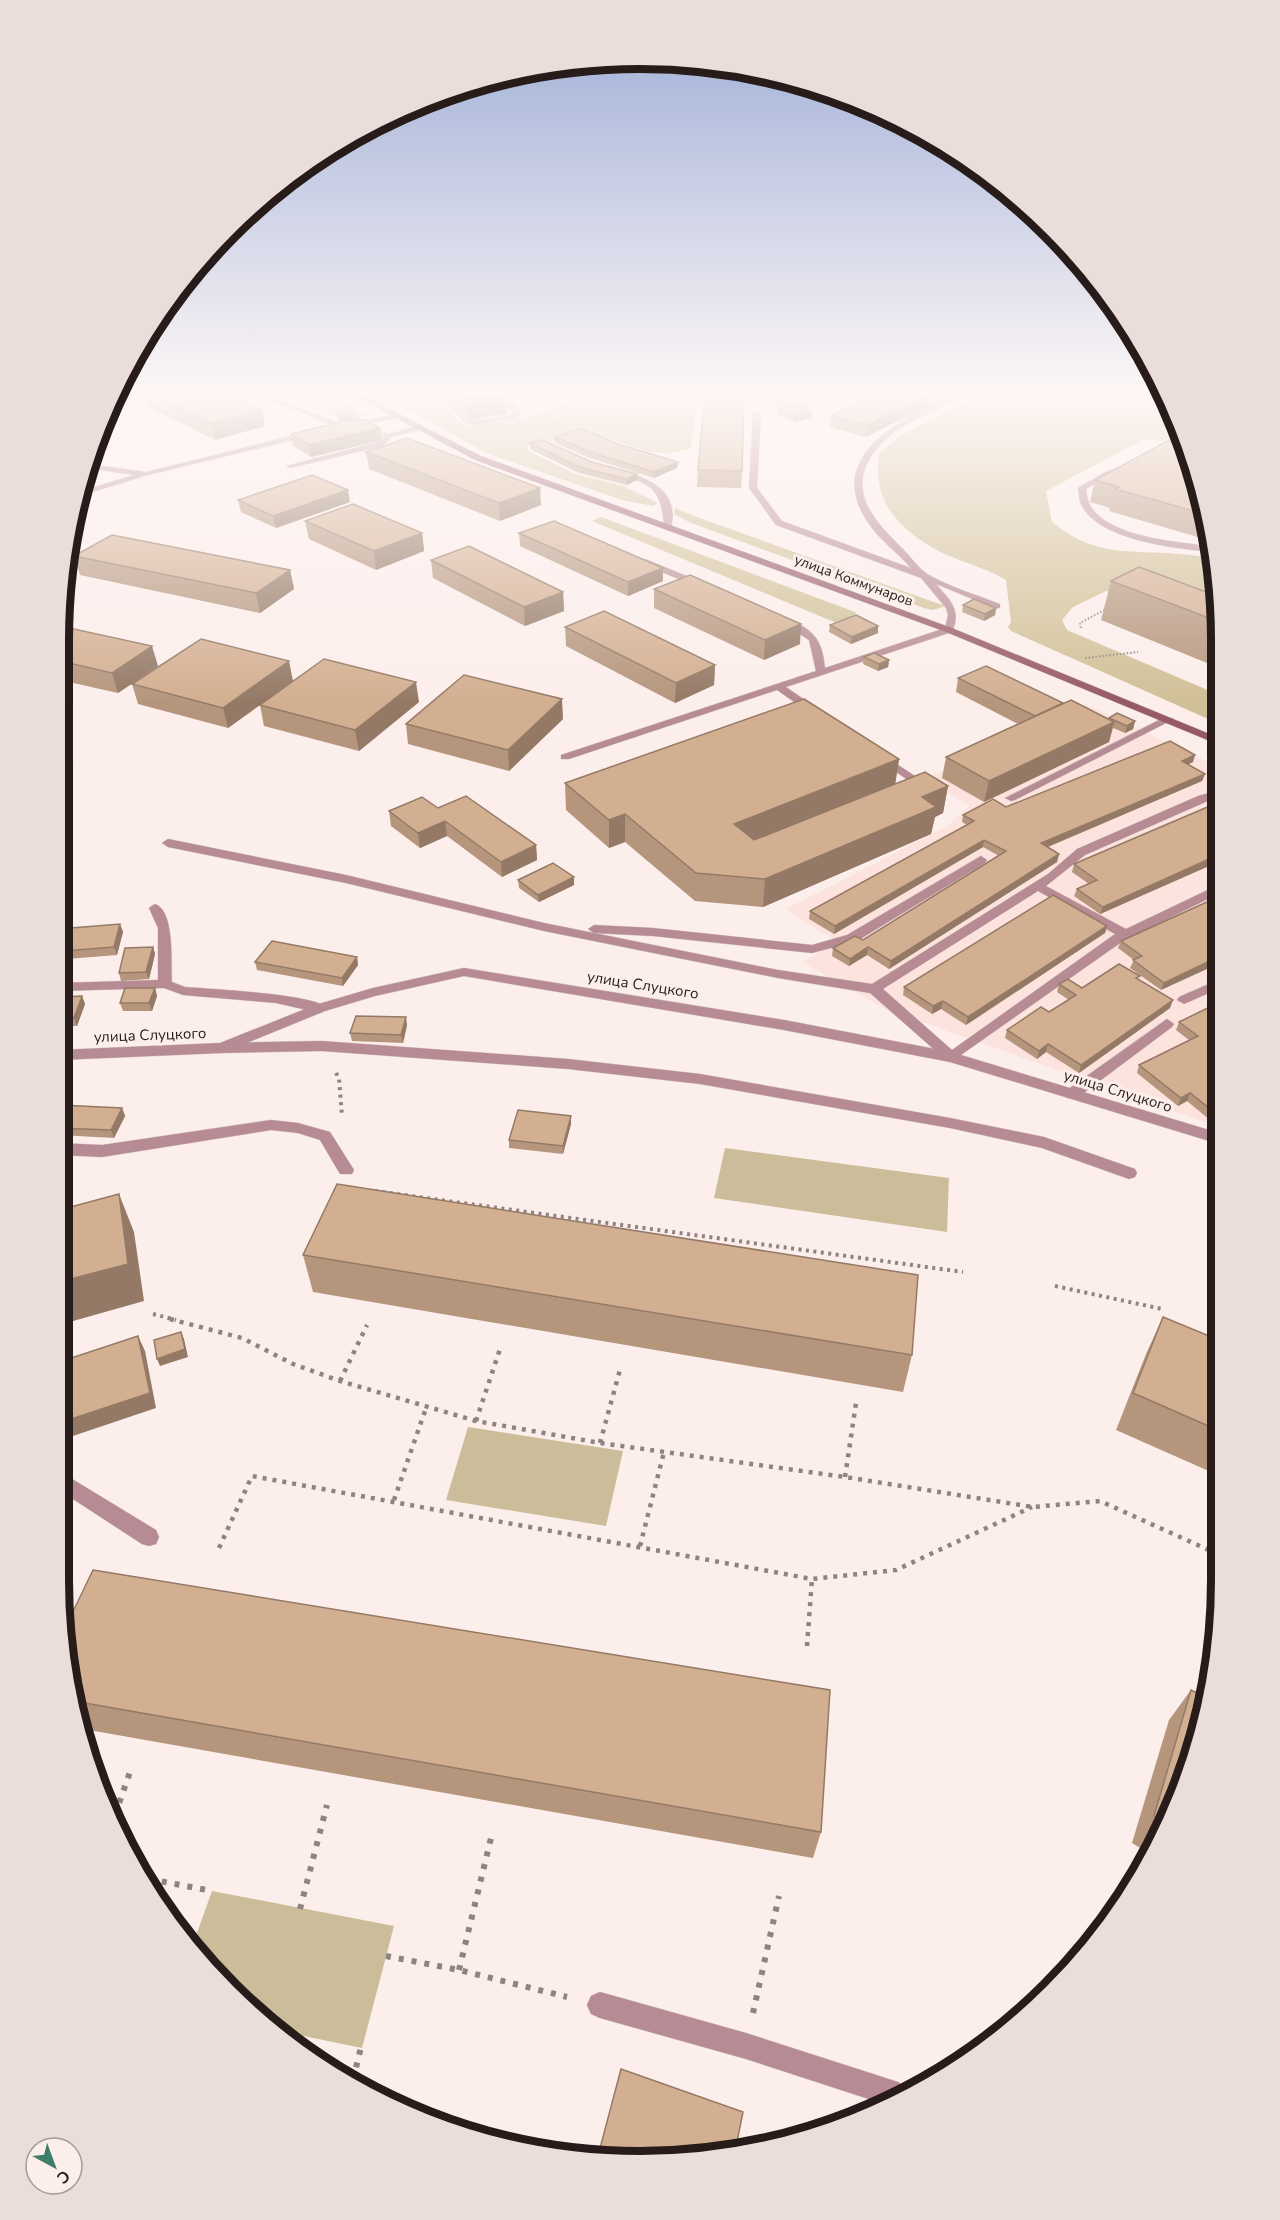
<svg xmlns="http://www.w3.org/2000/svg" width="1280" height="2220" font-family="'Nunito Sans',sans-serif">
	<style>
		.built { fill: #fde3dd }
		.green { fill: #cbbd99 }
		.forest { fill: #d1c097 }
		.lines { fill: none; stroke-linecap: round; stroke-linejoin: round }
		.service-casing { stroke: #daccc9; stroke-width: 1 }
		.minor-casing { stroke: #daccc9; stroke-width: 1 }
		.secondary-casing { stroke: #daccc9; stroke-width: 1 }
		.path-far3 { stroke: #8f8380; stroke-width: 2; stroke-dasharray: 1.5 2; stroke-linecap: butt }
		.path-far2 { stroke: #8f8380; stroke-width: 4; stroke-dasharray: 3 4.5; stroke-linecap: butt }
		.path-far1 { stroke: #8f8380; stroke-width: 4.5; stroke-dasharray: 4 6; stroke-linecap: butt }
		.path { stroke: #8f8380; stroke-width: 6; stroke-dasharray: 5 8; stroke-linecap: butt }
		.service { fill: #b68b93; fill-rule: evenodd }
		.minor { fill: #b68b93; fill-rule: evenodd }
		.secondary { fill: #965a66; fill-rule: evenodd }
		.wall { fill: #b5967d }
		.shaded-wall { fill: #947a66 }
		.building { fill: #d3af91; stroke: #947a66; stroke-width: 1.5 }
		.labels { text-anchor: middle; stroke-width: 6; stroke-linejoin: round; paint-order: stroke }
		.far-street-label { font-size: 14px; fill: #271c19; stroke: #fceeeb }
		.street-label { font-size: 15px; fill: #271c19; stroke: #fceeeb }
		.rim { fill: none; stroke: #271c19; stroke-width: 8 }
	</style>
	<rect width="100%" height="100%" fill="#fceeeb"/>
	<path class="built" d="M1085 704 1217 766 1219 1125 1207 1123 885 1009 802 962 838 943 786 909 947 826 970 806 925 779Z"/>
	<g class="green">
		<path d="M725 1148 949 1178 947 1232 714 1198Z"/>
		<path d="M468 1427 623 1451 606 1526 446 1500Z"/>
		<path d="M212 1891 394 1926 362 2048 284 2032 192 1947Z"/>
	</g>
	<g class="forest">
		<path d="M284 391H323L367 415C343 426 306 401 284 391Z"/>
		<path d="M374 391H426L461 423 472 426 530 417 592 391H830L838 405 816 410 704 404 696 409 691 448 670 453 650 452 579 429 527 446V450L575 474 623 486 658 503 653 506 622 500 486 453Z"/>
		<path d="M985 391H1160L1186 444 1144 439 1046 491 1052 522C1091 554 1121 551 1169 553 1184 554 1200 556 1215 558L1217 602 1106 591 1073 607 1062 620 1067 630 1217 694V723L1011 631 1008 627 1011 622 1006 580C983 566 956 561 933 548 896 526 872 499 879 454L900 436Z"/>
		<path d="M675 508 694 516 945 606 933 610 924 608 691 523 674 514Z"/>
		<path d="M601 517 855 612 856 614 839 624 592 521Z"/>
	</g>
	<g class="lines">
		<g class="service-casing">
			<g id="service">
				<path d="M248 391H257L346 426 339 428Z"/>
				<path d="M432 391H439C473 424 466 423 514 414L492 391H499L522 413 516 418 476 425 466 423Z"/>
				<path d="M960 391H968C942 411 907 418 883 442 842 484 869 516 903 549 911 557 919 569 929 575 950 587 977 595 1000 604V608H994L936 584C950 600 962 610 952 632L786 687 818 709V713H810L777 690 569 759H561V755L816 671 809 640 781 622V618C788 617 793 620 799 624 818 634 823 647 825 668L945 628 948 615 946 608 921 578 776 525 749 488 753 414 757 412 761 414 757 488 782 521 911 568C897 552 878 539 867 521 822 453 910 414 960 391Z"/>
				<path d="M113 407 117 409 110 412Z"/>
				<path d="M396 414 399 418 349 427 345 425Z"/>
				<path d="M417 426 420 430 392 437 383 446 290 468 286 466 377 442 384 438 382 432 389 434Z"/>
				<path d="M311 431 314 435 144 476 77 497 78 492 134 475 87 468 89 464 146 472Z"/>
				<path d="M619 470C649 478 680 490 671 528L664 526C661 488 651 483 616 474L615 472Z"/>
				<path d="M1109 470 1116 472 1086 489C1087 495 1088 502 1091 507 1113 539 1178 541 1213 547L1214 552C1179 549 1100 541 1082 506 1079 501 1079 494 1078 488Z"/>
				<path d="M645 559 704 583 706 585 698 587 642 564 641 562Z"/>
				<path d="M1165 717 1174 719 1015 800 1011 801 1005 798Z"/>
				<path d="M881 754 932 787V791H924L877 759 875 757Z"/>
				<path d="M1217 791V797L1085 855 1046 886 1126 929 1218 885V894L1123 941 951 1062 946 1060 870 993 778 978 544 931 346 883 168 847 162 843 168 839 346 875 544 923 778 970 872 984 1048 874 1077 849 1198 796ZM1038 891 1115 934 952 1050 883 989Z"/>
				<path d="M981 856 987 860 985 863 857 941 812 953 653 936 594 933 588 929 594 925 653 928 812 945 847 935Z"/>
				<path d="M155 904C175 910 171 964 172 982L185 987C209 989 315 994 327 1008L320 1013 276 1003 183 995 164 988 59 991V983L158 980V928L149 908Z"/>
				<path d="M1218 980V989L1184 1004 1177 1000 1179 997Z"/>
				<path d="M1167 1019 1174 1024 1172 1027 1077 1098H1067L1065 1094 1067 1090Z"/>
				<path d="M322 1041 568 1059 700 1074 950 1118 1044 1137 1135 1169 1137 1173 1135 1177 1129 1179 1042 1148 950 1128 700 1084 568 1069 322 1051 222 1053 215 1048 222 1043Z"/>
				<path d="M271 1120 298 1123 330 1132 354 1170 352 1174H340L320 1140 298 1133 271 1130 102 1157 59 1155V1143L102 1145Z"/>
				<path d="M59 1471 156 1530 159 1537 156 1544 149 1546 142 1544 59 1490Z"/>
				<path d="M600 1992 746 2033 898 2082 908 2089 884 2104 746 2059 600 2018 591 2014 587 2005 591 1996Z"/>
			</g>
		</g>
		<g class="minor-casing">
			<path id="minor" d="M464 968 784 1020 951 1052 1219 1133V1144L950 1062 784 1030 464 976 375 996 325 1011 222 1053 59 1060V1050L220 1043 315 1005 373 988Z"/>
		</g>
		<g class="secondary-casing">
			<path id="secondary" d="M346 391H354L481 456 952 628 1217 737V744L946 632 475 460Z"/>
		</g>
		<g class="path-far3">
			<path d="M540 421 548 420 575 432"/>
			<path d="M548 444 546 442 558 438"/>
			<path d="M1081 628 1080 623 1106 609"/>
			<path d="M1085 658 1138 652"/>
		</g>
		<g class="path-far2">
			<path d="M336 1073 339 1078 342 1116"/>
			<path d="M375 1191 963 1272"/>
			<path d="M1055 1286 1162 1309"/>
			<path d="M153 1314 176 1320"/>
		</g>
		<g class="path-far1">
			<path d="M170 1319 242 1338 293 1364 340 1381 476 1421 600 1443 845 1477 1033 1507 1100 1501 1220 1555"/>
			<path d="M340 1381 367 1325"/>
			<path d="M476 1421 501 1346"/>
			<path d="M600 1443 621 1366"/>
			<path d="M845 1477 856 1403"/>
			<path d="M394 1500 426 1408"/>
			<path d="M640 1546 664 1452"/>
			<path d="M219 1548 252 1476 812 1579 896 1570 1032 1507"/>
			<path d="M807 1646 812 1579"/>
		</g>
		<g class="path">
			<path d="M115 1815 132 1766"/>
			<path d="M149 1879 212 1891"/>
			<path d="M300 1909 327 1805"/>
			<path d="M386 1956 459 1970 567 1997"/>
			<path d="M459 1970 491 1838"/>
			<path d="M753 2013 779 1896"/>
			<path d="M353 2080 361 2047"/>
		</g>
		<use href="#service" class="service"/>
		<use href="#minor" class="minor"/>
		<use href="#secondary" class="secondary"/>
	</g>
	<g class="wall">
		<path d="M119 391H220L262 410 265 426 215 440 146 406 144 396Z"/>
		<path d="M440 391H505L507 414 470 419Z"/>
		<path d="M852 391H877V392L868 397 852 394Z"/>
		<path d="M929 395 928 406 866 437 830 427 831 416Z"/>
		<path d="M779 409 812 412V418L794 422 778 414Z"/>
		<path d="M337 414 353 415V419L380 428 382 440 311 457 293 446 291 434 343 422 338 420Z"/>
		<path d="M555 437 618 444 678 462 677 468 654 478 590 458 555 443Z"/>
		<path d="M530 443 592 462 637 480 627 485 579 473 530 449Z"/>
		<path d="M366 452 541 505 500 521 369 469Z"/>
		<path d="M1191 453 1211 541 1109 511 1110 508 1090 502 1095 480Z"/>
		<path d="M698 470 742 471 741 488 697 487Z"/>
		<path d="M238 500 350 502 276 528 241 512Z"/>
		<path d="M305 521 422 533 424 551 376 570 309 539Z"/>
		<path d="M519 533 663 581 628 596 520 546Z"/>
		<path d="M74 556 290 570 294 589 260 613 80 575Z"/>
		<path d="M431 560 563 592 564 611 525 626 433 578Z"/>
		<path d="M1111 581 1217 596V667L1101 620Z"/>
		<path d="M654 589 800 644 764 660 654 608Z"/>
		<path d="M963 605 996 608 995 615 984 621 962 612Z"/>
		<path d="M830 625 878 633 851 644 829 632Z"/>
		<path d="M60 626 158 666 118 693 60 680Z"/>
		<path d="M565 627 715 665 714 685 675 703 566 646Z"/>
		<path d="M864 657 889 660 888 667 878 671 863 664Z"/>
		<path d="M958 678 1063 703 1109 719V718L1135 721 1133 729 1125 733 1113 728 1109 742 984 802 942 778 946 757 1018 724 956 692Z"/>
		<path d="M293 681 419 702 359 751 264 726 260 705 228 728 138 704 132 684Z"/>
		<path d="M563 719 509 771 408 744 406 724Z"/>
		<path d="M899 759 895 783 948 786 943 813 935 817 931 834 763 907 695 901 625 842 609 848 566 810 565 783Z"/>
		<path d="M1193 762 1188 765 1205 774 1202 781 1048 847 1059 854 1057 862 889 969 867 955 849 966 832 956 833 948 863 940 999 856 983 847 834 934 809 919 810 911 967 825 962 822 963 815 1006 807Z"/>
		<path d="M1217 803 1218 862 1100 914 1074 896 1077 889 1089 884 1072 872 1074 864Z"/>
		<path d="M438 808 536 845 537 860 502 877 447 836 420 848 391 826 389 811Z"/>
		<path d="M574 877V885L539 902 519 888 518 880Z"/>
		<path d="M1218 897 1161 990 1130 968 1134 960 1118 948 1121 941Z"/>
		<path d="M120 924 123 932 117 955 67 959 64 951Z"/>
		<path d="M1107 926 1105 933 966 1025 941 1009 932 1014 903 995 904 987Z"/>
		<path d="M153 947 155 954 149 979 121 981 119 973Z"/>
		<path d="M357 957 358 965 343 986 257 970 255 962Z"/>
		<path d="M1138 980 1170 1008 1079 1073 1046 1052 1037 1059 1005 1038 1007 1030 1049 1012 1069 1000 1057 992 1059 984 1082 988Z"/>
		<path d="M155 988 157 996 152 1011H123L120 1003Z"/>
		<path d="M82 996 85 1004 77 1026H59V997Z"/>
		<path d="M1218 1003 1219 1116 1210 1120 1187 1101 1178 1106 1137 1073 1139 1065 1189 1040 1176 1030 1179 1022Z"/>
		<path d="M407 1025 403 1043 352 1041 350 1033Z"/>
		<path d="M59 1105 122 1108 125 1116 114 1138 59 1135Z"/>
		<path d="M571 1124 563 1154 509 1148V1140Z"/>
		<path d="M303 1255 912 1355 903 1392 313 1292Z"/>
		<path d="M1163 1317 1219 1340 1220 1476 1116 1430 1146 1354Z"/>
		<path d="M66 1626 821 1832 813 1858 83 1729Z"/>
		<path d="M1191 1690 1202 1731 1150 1854 1132 1843 1169 1720Z"/>
	</g>
	<g class="shaded-wall">
		<path d="M119 391H142L144 396 114 404Z"/>
		<path d="M467 391H505L507 414 470 419Z"/>
		<path d="M871 391H877V392L868 397 869 392Z"/>
		<path d="M929 395 928 406 866 437 868 425Z"/>
		<path d="M262 410 265 426 215 440 211 423Z"/>
		<path d="M812 412V418L794 422 795 416Z"/>
		<path d="M353 415V421L345 423 344 417Z"/>
		<path d="M380 428 382 440 311 457 309 445Z"/>
		<path d="M678 462 677 468 654 478V472Z"/>
		<path d="M637 474V480L627 485V479Z"/>
		<path d="M540 488 541 505 500 521 499 503Z"/>
		<path d="M348 490 350 502 276 528 273 516Z"/>
		<path d="M422 533 424 551 376 570 374 551Z"/>
		<path d="M663 568V581L628 596V582Z"/>
		<path d="M290 570 294 589 260 613 256 593Z"/>
		<path d="M563 592 564 611 525 626 524 607Z"/>
		<path d="M996 608 995 615 984 621 985 614Z"/>
		<path d="M801 624 800 644 764 660 765 640Z"/>
		<path d="M878 626V633L851 644 852 637Z"/>
		<path d="M152 646 158 666 118 693 112 673Z"/>
		<path d="M889 660 888 667 878 671 879 664Z"/>
		<path d="M289 661 293 681 228 728 223 708Z"/>
		<path d="M715 665 714 685 675 703 676 683Z"/>
		<path d="M416 682 419 702 359 751 355 730Z"/>
		<path d="M562 699 563 719 509 771 508 750Z"/>
		<path d="M1135 721 1133 729 1125 733 1127 726Z"/>
		<path d="M1114 722 1109 742 984 802 989 781Z"/>
		<path d="M1195 755 1193 762 1179 768 1182 761Z"/>
		<path d="M899 759 895 786 732 851 734 824Z"/>
		<path d="M1205 774 1202 781 1040 850 1041 843Z"/>
		<path d="M948 786 943 813 935 817 931 834 763 907 765 879 922 797Z"/>
		<path d="M625 814V842L609 848V820Z"/>
		<path d="M445 821 447 836 420 848 418 833Z"/>
		<path d="M984 840 983 847 834 934 835 926Z"/>
		<path d="M536 845 537 860 502 877 501 862Z"/>
		<path d="M1059 854 1057 862 889 969 891 961Z"/>
		<path d="M1218 855V862L1100 914 1103 907Z"/>
		<path d="M574 877V885L539 902 538 895Z"/>
		<path d="M120 924 123 932 117 955 114 947Z"/>
		<path d="M1107 926 1105 933 966 1025 968 1017Z"/>
		<path d="M153 947 155 954 149 979 146 972Z"/>
		<path d="M868 947 867 955 849 966 850 959Z"/>
		<path d="M357 957 358 965 343 986 342 978Z"/>
		<path d="M1218 957V964L1161 990 1164 983Z"/>
		<path d="M155 988 157 996 152 1011 149 1003Z"/>
		<path d="M82 996 85 1004 77 1026 74 1018Z"/>
		<path d="M1173 1000 1170 1008 1079 1073 1081 1065Z"/>
		<path d="M943 1001 941 1009 932 1014 933 1006Z"/>
		<path d="M406 1017 407 1025 403 1043 401 1035Z"/>
		<path d="M1048 1044 1046 1052 1037 1059 1039 1051Z"/>
		<path d="M1190 1093 1187 1101 1178 1106 1181 1098Z"/>
		<path d="M122 1108 125 1116 114 1138 111 1130Z"/>
		<path d="M1218 1110 1219 1116 1210 1120 1214 1112Z"/>
		<path d="M571 1116V1124L563 1154V1146Z"/>
		<path d="M119 1194 134 1232 144 1301 59 1325V1282Z"/>
		<path d="M181 1332 184 1339 188 1357 160 1366 157 1359Z"/>
		<path d="M138 1336 145 1351 156 1408 64 1439 59 1429V1423Z"/>
	</g>
	<g class="building">
		<path d="M144 391H220L262 410 211 423Z"/>
		<path d="M884 391H912L929 395 868 425 831 416Z"/>
		<path d="M705 393 744 394 742 471 698 470Z"/>
		<path d="M797 405 812 412 795 416 779 409Z"/>
		<path d="M345 412 353 415 344 417 337 414Z"/>
		<path d="M353 419 365 420 380 428 309 445 291 434Z"/>
		<path d="M582 429 618 444 678 462 654 472 590 452 555 437Z"/>
		<path d="M1177 436 1183 437 1191 453 1205 514 1115 489 1119 487 1095 480Z"/>
		<path d="M407 438 540 488 499 503 366 452Z"/>
		<path d="M542 440 592 462 637 474 627 479 579 467 530 443Z"/>
		<path d="M312 475 348 490 273 516 238 500Z"/>
		<path d="M353 504 422 533 374 551 305 521Z"/>
		<path d="M554 521 663 568 628 582 519 533Z"/>
		<path d="M112 535 290 570 256 593 74 556Z"/>
		<path d="M469 546 563 592 524 607 431 560Z"/>
		<path d="M1139 567 1217 596V621L1111 581Z"/>
		<path d="M690 575 801 624 765 640 654 589Z"/>
		<path d="M974 599 996 608 985 614 963 605Z"/>
		<path d="M604 611 715 665 676 683 565 627Z"/>
		<path d="M856 615 878 626 852 637 830 625Z"/>
		<path d="M60 626 152 646 112 673 60 661Z"/>
		<path d="M201 639 289 661 223 708 132 684Z"/>
		<path d="M874 653 889 660 879 664 864 657Z"/>
		<path d="M324 659 416 682 355 730 260 705Z"/>
		<path d="M986 666 1063 703 1035 716 958 678Z"/>
		<path d="M464 675 562 699 508 750 406 724Z"/>
		<path d="M804 699 899 759 734 824 754 840 925 772 948 786 922 797 936 807 765 879 696 873 625 814 609 820 565 783Z"/>
		<path d="M1071 700 1114 722 989 781 946 757Z"/>
		<path d="M1117 713 1135 721 1127 726 1109 718Z"/>
		<path d="M1170 741 1195 755 1182 761 1205 774 1041 843 1059 854 891 961 868 947 850 959 833 948 855 936 863 940 1006 851 984 840 835 926 810 911 974 821 963 815 993 799 1006 807Z"/>
		<path d="M466 796 536 845 501 862 445 821 418 833 389 811 422 797 438 808Z"/>
		<path d="M1217 803 1218 855 1103 907 1077 889 1097 880 1074 864Z"/>
		<path d="M553 863 574 877 538 895 518 880Z"/>
		<path d="M1053 895 1107 926 968 1017 943 1001 933 1006 904 987Z"/>
		<path d="M1218 897V957L1164 983 1133 960 1142 956 1121 941Z"/>
		<path d="M120 924 114 947 64 951 71 928Z"/>
		<path d="M272 941 357 957 342 978 255 962Z"/>
		<path d="M153 947 146 972 119 973 125 948Z"/>
		<path d="M1119 964 1140 976 1136 978 1173 1000 1081 1065 1048 1044 1039 1051 1007 1030 1041 1007 1049 1012 1076 995 1059 984 1068 979 1082 988Z"/>
		<path d="M125 988H155L149 1003H120Z"/>
		<path d="M82 996 74 1018H59V997Z"/>
		<path d="M1218 1003V1110L1214 1112 1190 1093 1181 1098 1139 1065 1198 1036 1179 1022Z"/>
		<path d="M356 1016 406 1017 401 1035 350 1033Z"/>
		<path d="M59 1105 122 1108 111 1130 59 1128Z"/>
		<path d="M518 1110 571 1116 563 1146 509 1140Z"/>
		<path d="M337 1184 918 1275 912 1355 303 1255Z"/>
		<path d="M119 1194 128 1264 59 1282V1210Z"/>
		<path d="M1163 1317 1219 1340 1220 1431 1133 1393Z"/>
		<path d="M181 1332 185 1349 157 1359 154 1340Z"/>
		<path d="M138 1336 150 1393 59 1423V1362Z"/>
		<path d="M93 1570 830 1690 821 1832 79 1702 66 1626Z"/>
		<path d="M1191 1690 1207 1698 1202 1731 1164 1822 1154 1816Z"/>
		<path d="M621 2069 743 2112 736 2147 678 2160 599 2152Z"/>
	</g>
	<linearGradient id="sky" x2="0" y2="1"><stop stop-color="#9bacd6"/><stop offset="0.56" stop-color="#fef7f6"/><stop offset="1" stop-color="#fef7f6" stop-opacity="0"/></linearGradient>
	<rect width="1280" height="702" fill="url(#sky)"/>
	<g class="labels">
		<g class="far-street-label">
			<text transform="translate(854 580) rotate(20)" y="5">улица Коммунаров</text>
		</g>
		<g class="street-label">
			<text transform="translate(643 985) rotate(9)" y="5">улица Слуцкого</text>
			<text transform="translate(150 1035) rotate(-2)" y="5">улица Слуцкого</text>
			<text transform="translate(1118 1091) rotate(17)" y="5">улица Слуцкого</text>
		</g>
	</g>
	<path d="M0 0H1280V2220H0ZM640 69H640A571 571 0 0 1 1211 640V1580A571 571 0 0 1 640 2151H640A571 571 0 0 1 69 1580V640A571 571 0 0 1 640 69Z" fill="#ebddda" fill-rule="evenodd"/>
	<path class="rim" d="M640 69H640A571 571 0 0 1 1211 640V1580A571 571 0 0 1 640 2151H640A571 571 0 0 1 69 1580V640A571 571 0 0 1 640 69Z"/>
	<g transform="translate(54 2166) rotate(139)"><circle r="28" fill="#fceeeb" stroke="#a79a97" stroke-width="1.5"/>
	<path d="M0-4.5L10 22L0 15L-10 22Z" fill="#3e7d69"/>
	<text y="-9" font-size="16" font-weight="bold" text-anchor="middle" fill="#271c19">С</text>
	</g>
</svg>
